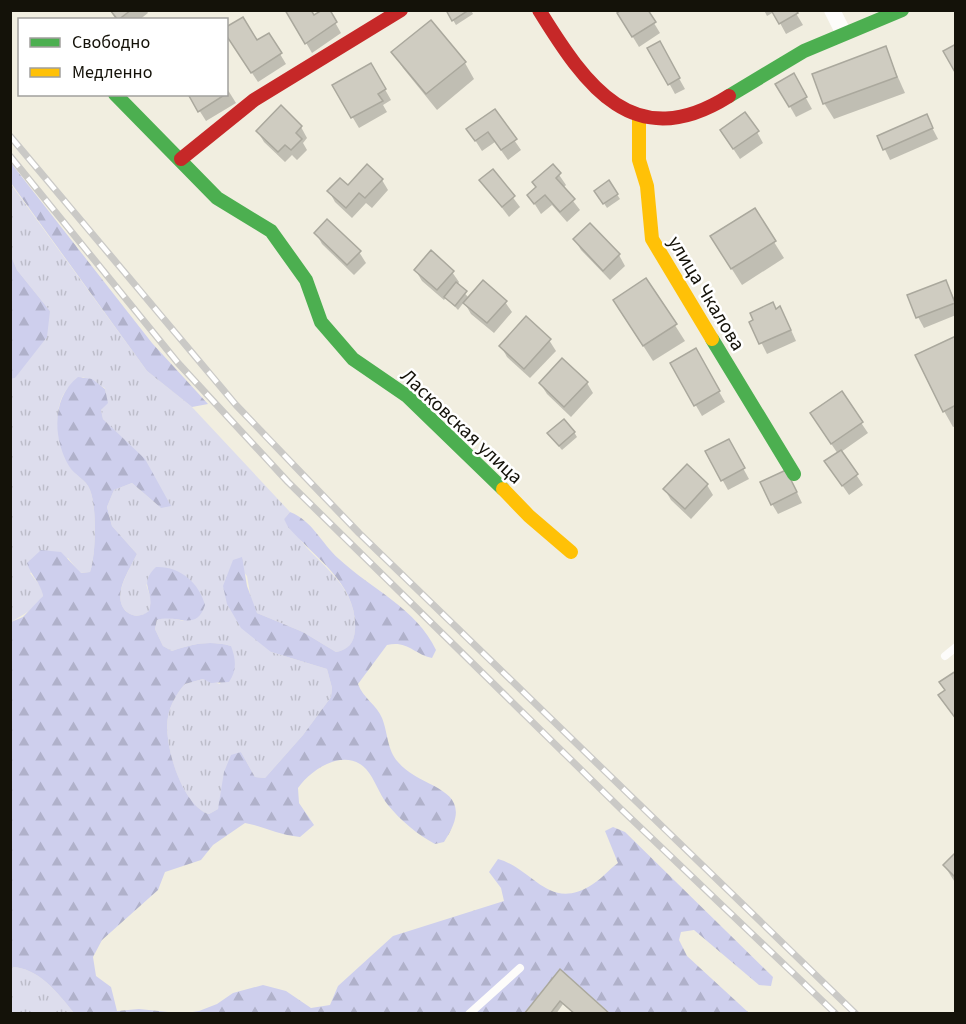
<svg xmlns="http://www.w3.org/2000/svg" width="966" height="1024" font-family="'Source Sans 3',sans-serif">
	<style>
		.grass { fill: url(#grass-tufts) }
		.forest { fill: url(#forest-firs) }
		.shadow { fill: #0003 }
		.building { fill: #cfccc1; stroke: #aaa89d; stroke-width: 1.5 }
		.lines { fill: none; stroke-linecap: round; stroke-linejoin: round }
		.lane { stroke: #fdfcfa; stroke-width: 8 }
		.street { stroke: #fdfcfa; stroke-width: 16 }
		.fast { stroke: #4caf50; stroke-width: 14 }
		.slow { stroke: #ffc107; stroke-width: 14 }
		.jam { stroke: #c62828; stroke-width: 14 }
		.rail-casing { stroke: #cac9c6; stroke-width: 7 }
		.rail { stroke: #fff; stroke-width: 4.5; stroke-dasharray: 14; stroke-linecap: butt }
		.labels { text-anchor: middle; stroke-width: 5; stroke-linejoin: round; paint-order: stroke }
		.street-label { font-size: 20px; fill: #141209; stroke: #fff }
	</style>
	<defs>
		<pattern id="grass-tufts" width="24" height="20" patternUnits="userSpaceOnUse" patternTransform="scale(1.5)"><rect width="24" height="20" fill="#dddded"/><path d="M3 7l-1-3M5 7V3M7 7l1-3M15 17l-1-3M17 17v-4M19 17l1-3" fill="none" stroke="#bdbdca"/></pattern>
		<pattern id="forest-firs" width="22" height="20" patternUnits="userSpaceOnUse" patternTransform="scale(1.5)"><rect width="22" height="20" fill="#cecfed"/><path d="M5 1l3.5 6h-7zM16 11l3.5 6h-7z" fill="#b0b1ca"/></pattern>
	</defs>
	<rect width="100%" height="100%" fill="#f1eee0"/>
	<g class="grass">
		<path d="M10 183 147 371 192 407 290 512 284 519C292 528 299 539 307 548 331 573 357 592 355 630 354 644 348 650 336 652L303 632 257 613 252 605 247 576 233 560 271 652 327 669 332 688 331 697 303 735 265 778 255 777 241 752 218 809 209 814C182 806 163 744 168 717 170 705 177 693 185 684L203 679 220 684 231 646C210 640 192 644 172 651L163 646 155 629 157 620 166 617 184 621 146 584 152 602 150 611C142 616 135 618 127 612 110 598 130 569 137 554L112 526 107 507 114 490 132 483 161 508 145 460 103 419 101 410 107 403 105 388 83 377C48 392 55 439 70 466 75 476 86 479 90 490 97 507 96 555 90 572L80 573 68 558 30 573 41 587 43 596C34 610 24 614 11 622V379L15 378 50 311 17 270 11 256Z"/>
		<path d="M11 967C38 967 58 993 74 1013L11 1014Z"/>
	</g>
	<g class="forest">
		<path d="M11 163 152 343 208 404 192 407 147 371 11 183Z"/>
		<path d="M11 256 17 270 50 311 47 337 15 378 11 379Z"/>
		<path d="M78 377 92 379 105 389 108 403 101 410 103 419 145 459 171 506 161 508 132 483 114 490 107 507 112 526 137 554C130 569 110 597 127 612 135 618 142 616 149 611 156 592 137 585 156 567 179 566 199 582 205 605 196 633 177 613 157 620L155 629 163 646 172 651C192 644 210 640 231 646 236 659 237 671 229 682L211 683 203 679 185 684C177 693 170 705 168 717 163 743 182 806 209 814L218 809 224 772 231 755 241 752 255 777 265 778 303 735 331 697 332 688 327 669 271 652 241 628 227 604 223 586 233 560 242 557 247 586 257 613 303 632 336 652C348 650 354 643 355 630 358 584 315 558 288 527L284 519 290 512C313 521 321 543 339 559 370 588 417 609 436 650L432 658C414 654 407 640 387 645L358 684C363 698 377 705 382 718 388 733 387 750 398 762 422 791 481 786 444 842L435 844C418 835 400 820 388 805 379 794 375 779 366 769 345 747 311 769 298 788L299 803 314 825 300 837C278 835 266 827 245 823L213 845 201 860 165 872 158 890 102 940 93 957 96 976 111 987 117 1011 139 1009 178 1013H74C58 993 38 967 11 967V622L23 617 43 596C41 583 31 576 27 563L41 550 61 552 81 573 90 572C96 555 97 507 90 490 86 479 75 476 69 466 53 439 51 398 78 377Z"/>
		<path d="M613 827 625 832 773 977 771 986 759 985 694 930 681 932 679 940 687 956 749 1013H610L560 969 524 1013 180 1014 199 1011 217 1004 233 993 263 985 286 991 311 1008 330 1005 338 986 393 936 504 901 501 888 489 872 498 859C534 869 549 913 593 884 603 878 609 869 618 863L605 831Z"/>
	</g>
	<g class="shadow">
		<path d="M110 10H146L148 13 139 20H116Z"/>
		<path d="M287 10 313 18 328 10 341 33 312 53Z"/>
		<path d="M447 10H471L473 14 456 25Z"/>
		<path d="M646 10 660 33 639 47 625 24Z"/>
		<path d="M764 10H794L803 25 786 34 774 12 767 16Z"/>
		<path d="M431 22 465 63 474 79 437 110 403 68 393 52Z"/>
		<path d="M231 41 256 42 280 54 286 64 258 82Z"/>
		<path d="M659 43 685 89 675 94 650 48Z"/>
		<path d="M885 48 905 93 834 119 824 103Z"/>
		<path d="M371 65 391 100 383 105 387 112 359 128 334 86Z"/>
		<path d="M793 75 812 109 796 117 777 84Z"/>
		<path d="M226 87 236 103 206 121 189 94H226Z"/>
		<path d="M281 108 301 127 307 138 303 143 307 150 297 160 292 155 285 162 264 142 258 132Z"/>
		<path d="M494 111 521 150 508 160 495 142 482 151 475 140Z"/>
		<path d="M926 116 938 139 890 160 879 137Z"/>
		<path d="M757 132 763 143 740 159 728 141Z"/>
		<path d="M553 166 566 185 563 188 580 210 567 222 552 205 541 214 529 195Z"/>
		<path d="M493 171 520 207 509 217 481 180Z"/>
		<path d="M382 180 388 190 372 208 366 203 352 218 335 202 329 191Z"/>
		<path d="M609 182 620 199 607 208 596 191Z"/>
		<path d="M754 210 784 258 742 285 721 252Z"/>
		<path d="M590 225 619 255 625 266 610 280 581 250 575 240Z"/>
		<path d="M316 233 359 252 366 263 354 275 322 244Z"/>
		<path d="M416 271 452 272 459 282 457 285 469 298 505 302 512 312 494 333 471 314 464 302 458 310 446 297 444 300 422 281Z"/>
		<path d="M646 280 685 341 653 361 624 316Z"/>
		<path d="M946 282 956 302V315L924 328 918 317Z"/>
		<path d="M776 310 786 319 796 341 767 354 751 322Z"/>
		<path d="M956 338V426L953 427 944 411Z"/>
		<path d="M549 340 556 351 530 378 507 357 501 346Z"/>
		<path d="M695 350 725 402 702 416 672 364Z"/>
		<path d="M540 383H587L593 393 571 417 547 394Z"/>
		<path d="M841 393 868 433 841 452 863 485 849 495 833 472 838 454 818 424Z"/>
		<path d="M574 432 577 437 562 450 552 438Z"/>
		<path d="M728 441 749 479 728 490 707 452Z"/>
		<path d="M792 482 802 503 778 514 772 504Z"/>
		<path d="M707 485 713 495 691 519 671 500 665 490Z"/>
		<path d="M956 855V884L944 865Z"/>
		<path d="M560 971 608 1014H574L563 1004 556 1014H526Z"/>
	</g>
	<g class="building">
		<path d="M110 10H131L118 20Z"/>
		<path d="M285 10H311L314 15 322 10H330L337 22 305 44Z"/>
		<path d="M446 10H469L452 21Z"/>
		<path d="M621 10H648L656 22 632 37 617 13Z"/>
		<path d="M771 10H796L798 13 779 24Z"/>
		<path d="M243 17 257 40 269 33 282 53 251 73 226 35V27Z"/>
		<path d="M431 20 466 62 426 94 391 52Z"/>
		<path d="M660 41 680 78 668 85 647 48Z"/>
		<path d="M956 44V74L943 51Z"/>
		<path d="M886 46 897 77 823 104 812 74Z"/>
		<path d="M371 63 386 89 378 94 383 101 351 118 332 85Z"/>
		<path d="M794 73 807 97 789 107 775 84Z"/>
		<path d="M188 94H226L198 112Z"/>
		<path d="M281 105 302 126 296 133 302 139 291 150 285 145 278 152 256 131Z"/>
		<path d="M495 109 517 139 501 150 488 132 475 141 466 129Z"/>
		<path d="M745 112 759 131 733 149 720 130Z"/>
		<path d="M927 114 933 128 883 150 877 136Z"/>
		<path d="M367 164 383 179 365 198 359 193 346 208 327 191 340 178 348 185Z"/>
		<path d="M553 164 561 173 556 178 575 199 560 212 545 195 534 204 527 195 536 187 532 182Z"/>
		<path d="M493 169 515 196 502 207 479 180Z"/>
		<path d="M609 180 618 194 603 204 594 191Z"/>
		<path d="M755 208 776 241 731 269 710 236Z"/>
		<path d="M327 219 361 251 347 265 314 233Z"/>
		<path d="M590 223 620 254 603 271 573 239Z"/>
		<path d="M431 250 454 271 437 290 414 270Z"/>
		<path d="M646 278 677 324 643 346 613 300Z"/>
		<path d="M483 280 507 301 487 323 463 303Z"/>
		<path d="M946 280 955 303 916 318 907 295Z"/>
		<path d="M456 282 467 291 455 306 444 297Z"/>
		<path d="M773 302 776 309 780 306 791 330 759 344 749 322 753 320 750 313Z"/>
		<path d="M526 316 551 339 524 369 499 346Z"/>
		<path d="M956 336V405L943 412 915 355Z"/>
		<path d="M696 348 720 391 694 406 670 363Z"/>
		<path d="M562 358 588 382 564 407 539 383Z"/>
		<path d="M842 391 863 422 831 444 810 413Z"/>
		<path d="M564 419 575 432 559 446 547 433Z"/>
		<path d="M729 439 745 468 721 481 705 451Z"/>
		<path d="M841 450 858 474 842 486 824 461Z"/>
		<path d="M687 464 708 484 685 509 663 489Z"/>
		<path d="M786 470 797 492 771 505 760 482Z"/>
		<path d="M956 671V719L938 695 945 690 939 682Z"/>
		<path d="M956 852V878L943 865Z"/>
		<path d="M560 969 610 1014H575L560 1001 550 1014H524Z"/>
	</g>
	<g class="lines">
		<g class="lane">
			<path d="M945 656 956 647"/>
			<path d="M469 1014 520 968"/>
		</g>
		<path class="street" d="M832 10 843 32"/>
		<g class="fast">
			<path d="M115 94 217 198 271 231 306 280 321 322 353 359 407 396 503 489"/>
			<path d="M729 96 804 51 902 10"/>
			<path d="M712 339 794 474"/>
		</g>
		<g class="slow">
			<path d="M639 116V160L647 186 652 239 712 339"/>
			<path d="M503 489 529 516 571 552"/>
		</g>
		<g class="jam">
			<path d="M539 10C586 86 634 156 729 96"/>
			<path d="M181 159 254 100 401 10"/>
		</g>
		<g class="rail-casing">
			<g id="rail">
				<path d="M10 136 236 405 359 533 856 1014"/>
				<path d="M10 156 178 363 288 482 621 809 836 1014"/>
			</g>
		</g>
		<use href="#rail" class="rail"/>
	</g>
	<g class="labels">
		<g class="street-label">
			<text transform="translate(707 293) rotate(59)" y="7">улица Чкалова</text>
			<text transform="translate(462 426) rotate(43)" y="7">Ласковская улица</text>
		</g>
	</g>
	<rect width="966" height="1024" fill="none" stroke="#141209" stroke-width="24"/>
	<rect x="18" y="18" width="210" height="78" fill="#ffffff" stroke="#a1a09d" stroke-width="1.5"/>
	<rect x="30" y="38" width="30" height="9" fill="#4caf50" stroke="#a1a09d" stroke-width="1.5"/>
	<text x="72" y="48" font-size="18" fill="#141209">Свободно</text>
	<rect x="30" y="68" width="30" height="9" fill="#ffc107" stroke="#a1a09d" stroke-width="1.5"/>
	<text x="72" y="78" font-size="18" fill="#141209">Медленно</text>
</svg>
